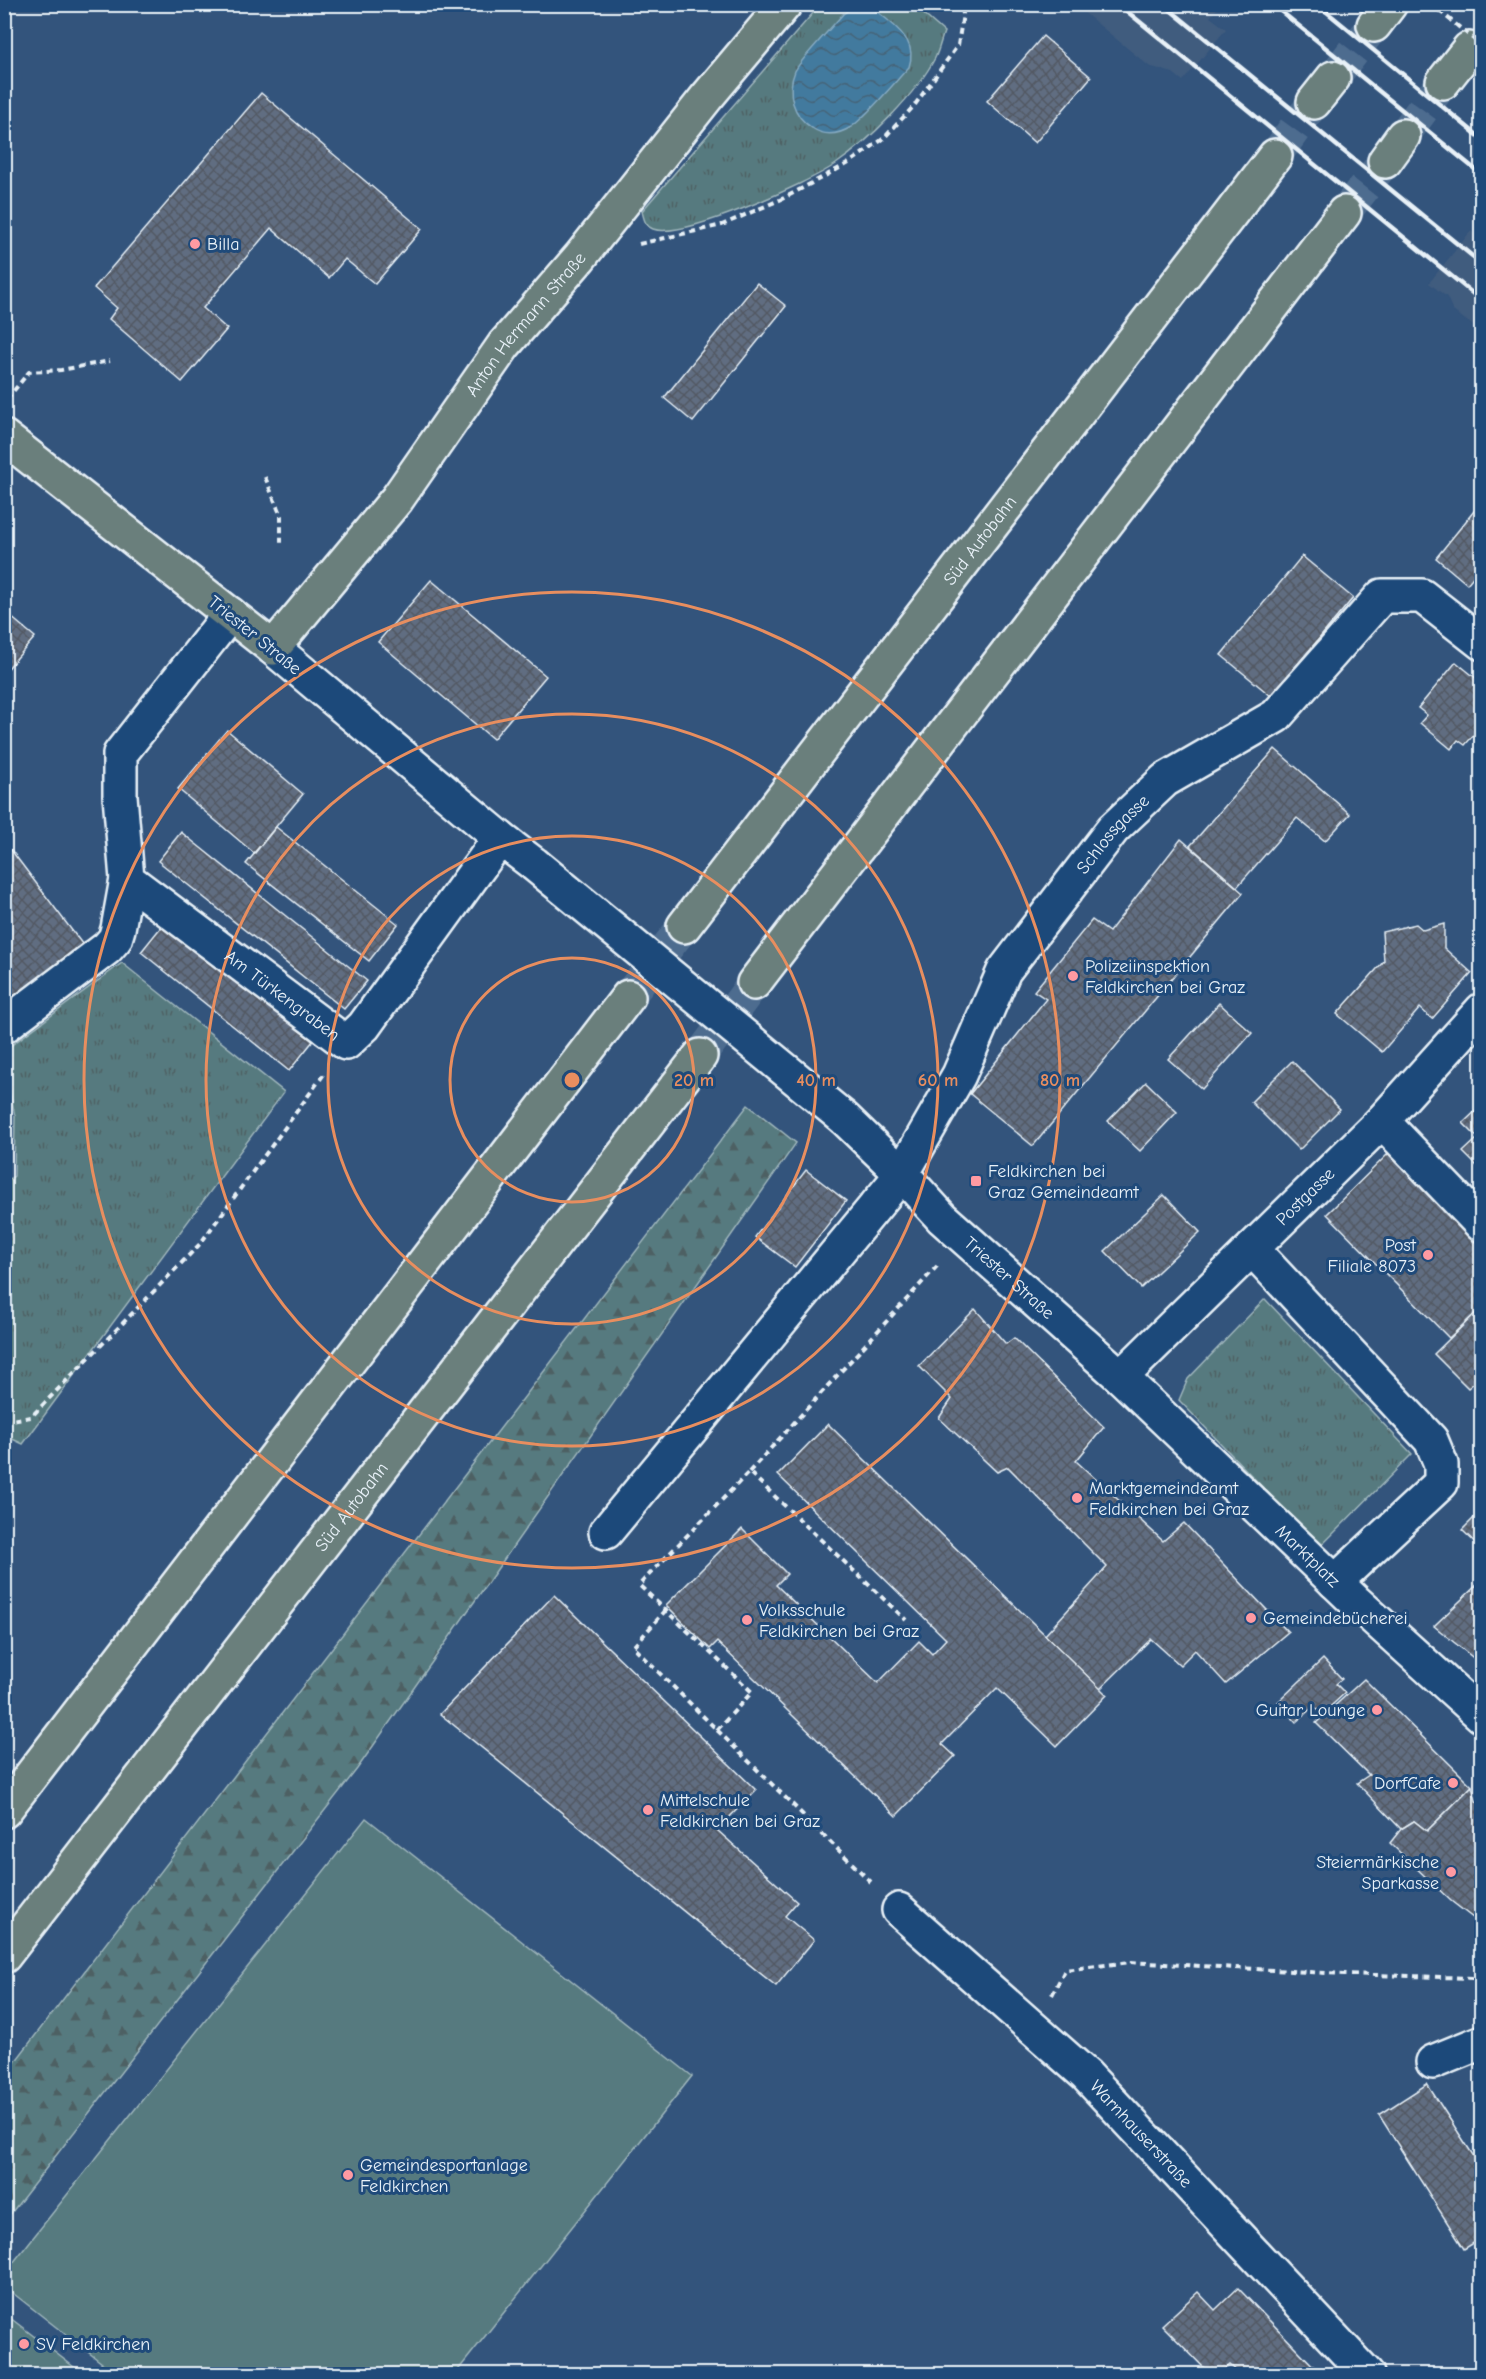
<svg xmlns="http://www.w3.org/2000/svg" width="1486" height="2379" font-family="'Comic Neue',sans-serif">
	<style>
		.built { fill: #415c7e }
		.grass { fill: url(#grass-tufts); stroke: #9fb6bc; stroke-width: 1.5 }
		.forest { fill: url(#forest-firs); stroke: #9fb6bc; stroke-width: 1.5 }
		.pitch { fill: #567a7f; stroke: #9fb6bc; stroke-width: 1.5 }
		.water { fill: url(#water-waves); stroke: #85aac2; stroke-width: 1.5 }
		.building { fill: url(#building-cross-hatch); stroke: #e8f1f8; stroke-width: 1.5 }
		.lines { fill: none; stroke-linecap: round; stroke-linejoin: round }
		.highway-tunnel { stroke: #4e6c8f; stroke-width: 33; stroke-dasharray: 33 16; stroke-linecap: butt }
		.minor-casing { stroke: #e8f1f8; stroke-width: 38 }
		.major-casing { stroke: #e8f1f8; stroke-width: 38 }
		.highway-casing { stroke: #e8f1f8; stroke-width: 38 }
		.path { stroke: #e8f1f8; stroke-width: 4; stroke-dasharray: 6 4.5; stroke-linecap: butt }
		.minor { stroke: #1f4a7a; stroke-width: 33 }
		.major { stroke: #6b7f7c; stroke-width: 33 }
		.highway { stroke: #6b7f7c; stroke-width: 33 }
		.rail { stroke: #e8f1f8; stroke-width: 4.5 }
		.minor-bridge-casing { stroke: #e8f1f8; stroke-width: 38; stroke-linecap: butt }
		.path-bridge { stroke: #e8f1f8; stroke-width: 4; stroke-dasharray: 6 4.5; stroke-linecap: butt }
		.minor-bridge { stroke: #1f4a7a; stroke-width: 33 }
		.ring { fill: none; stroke: #e88e5f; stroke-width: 3 }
		.poi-dot { fill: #ff9aa2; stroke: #1f4a7a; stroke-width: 2 }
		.labels { text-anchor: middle; stroke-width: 6; stroke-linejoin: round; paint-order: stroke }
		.poi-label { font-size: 18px; fill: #e8f1f8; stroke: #1f4a7a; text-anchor: start }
		.street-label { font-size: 18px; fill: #e8f1f8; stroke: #1f4a7a }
		.centre { fill: #e88e5f; stroke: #1f4a7a; stroke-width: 3 }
		.ring-label { font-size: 18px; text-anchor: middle; font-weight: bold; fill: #e88e5f; stroke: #1f4a7a; stroke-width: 6; stroke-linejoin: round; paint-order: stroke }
	</style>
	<defs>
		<pattern id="grass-tufts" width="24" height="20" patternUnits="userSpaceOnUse" patternTransform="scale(1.5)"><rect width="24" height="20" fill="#567a7f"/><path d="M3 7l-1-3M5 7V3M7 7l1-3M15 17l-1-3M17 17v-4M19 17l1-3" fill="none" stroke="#4e6164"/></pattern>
		<pattern id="forest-firs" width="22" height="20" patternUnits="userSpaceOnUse" patternTransform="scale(1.5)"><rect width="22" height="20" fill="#567a7f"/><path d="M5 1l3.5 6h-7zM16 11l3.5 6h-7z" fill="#4e6164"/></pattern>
		<pattern id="water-waves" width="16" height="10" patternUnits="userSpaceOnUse" patternTransform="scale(1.5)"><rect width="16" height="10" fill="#437a9e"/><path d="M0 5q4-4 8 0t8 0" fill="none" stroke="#446478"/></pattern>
		<pattern id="building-cross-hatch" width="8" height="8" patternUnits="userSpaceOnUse" patternTransform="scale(1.5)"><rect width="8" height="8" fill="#616d81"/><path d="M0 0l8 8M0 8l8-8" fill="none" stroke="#525963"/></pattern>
	</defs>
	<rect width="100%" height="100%" fill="#33547c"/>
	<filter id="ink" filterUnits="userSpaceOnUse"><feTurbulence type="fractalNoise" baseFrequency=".0167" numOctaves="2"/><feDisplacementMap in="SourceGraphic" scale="12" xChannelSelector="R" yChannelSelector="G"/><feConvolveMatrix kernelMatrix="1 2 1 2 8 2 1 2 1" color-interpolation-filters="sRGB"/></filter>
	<g filter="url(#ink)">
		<g class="built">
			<path d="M1075 5H1220L1210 17 1226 29 1183 81 1173 73 1149 66Z"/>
			<path d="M1471 231 1481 239V331L1453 311 1447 297 1429 283Z"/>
		</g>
		<g class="grass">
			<path d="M820 5H913L944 32C941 40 939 50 935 58 917 93 868 142 836 164 808 183 682 240 653 229 645 226 644 219 642 211Z"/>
			<path d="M122 963 284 1092 23 1444 4 1435V1183L14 1176 15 1116 5 1069V1050Z"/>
			<path d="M1265 1299 1412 1454 1320 1547 1179 1400 1188 1379Z"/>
		</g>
		<path class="forest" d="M748 1105 796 1143 357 1769 5 2221V2075Z"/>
		<g class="pitch">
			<path d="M366 1818 692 2076 455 2374H116L5 2287V2273Z"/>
			<path d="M5 2314 83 2374H5Z"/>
		</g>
		<path class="water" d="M864 6C875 9 880 14 889 21 904 34 916 46 909 67 895 82 866 117 851 127 838 135 825 137 812 128 793 116 786 93 795 71 800 60 833 26 843 14L852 8Z"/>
		<g class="building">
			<path d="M1043 36 1091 77 1035 143 987 101Z"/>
			<path d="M261 93 422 229 375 284 345 259 329 278 271 228 203 308 227 329 182 382 109 319 117 308 94 288Z"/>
			<path d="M757 283 786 306 693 422 664 398Z"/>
			<path d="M1474 511 1482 517V566L1467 584 1436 558Z"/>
			<path d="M1302 556 1353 598 1271 696 1221 655Z"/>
			<path d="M431 580 546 676 493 739 378 642Z"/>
			<path d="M4 611 35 637 4 673Z"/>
			<path d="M1456 662 1482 683V725L1465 745 1458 740 1451 749 1420 723 1427 715 1418 708Z"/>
			<path d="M227 730 303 794 254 853 178 789Z"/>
			<path d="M1275 749 1350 814 1325 841 1297 818 1237 887 1190 846Z"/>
			<path d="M276 827 398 924 369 961 246 864Z"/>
			<path d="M181 832 367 981 344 1009 158 861Z"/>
			<path d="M1181 839 1243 893 1033 1146 970 1094 1046 999 1034 991 1092 920 1109 932Z"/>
			<path d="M11 850 83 945 4 1004V855Z"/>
			<path d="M165 922 313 1041 289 1071 141 952Z"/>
			<path d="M1416 924 1423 930 1444 924V948L1472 973 1432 1019 1420 1008 1382 1052 1337 1014 1384 961 1382 932Z"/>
			<path d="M1219 1003 1252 1033 1202 1089 1168 1059Z"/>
			<path d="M1292 1061 1340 1109 1299 1150 1251 1102Z"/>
			<path d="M1146 1082 1177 1112 1140 1151 1108 1121Z"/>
			<path d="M1482 1105V1171L1463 1152 1478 1138 1463 1123Z"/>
			<path d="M1389 1153 1482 1248V1307L1449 1338 1327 1214Z"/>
			<path d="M806 1170 846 1201 795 1267 755 1237Z"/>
			<path d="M1164 1195 1200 1232 1141 1288 1105 1251Z"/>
			<path d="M1482 1307V1391L1474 1383 1468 1388 1434 1354Z"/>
			<path d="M975 1309 1006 1344 1014 1338 1104 1427 1076 1461 1163 1541 1184 1523 1288 1632 1226 1684 1195 1650 1180 1665 1151 1639 1100 1689 1045 1635 1107 1567 1008 1467 997 1472 939 1418 952 1399 919 1366Z"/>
			<path d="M828 1424 1107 1695 1057 1746 997 1688 942 1744 955 1756 896 1816 717 1642 710 1649 666 1605 742 1529 787 1574 776 1585 878 1683 919 1641 932 1654 946 1639 778 1475Z"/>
			<path d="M1482 1510V1549L1462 1530Z"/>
			<path d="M1482 1580V1665L1434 1626Z"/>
			<path d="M554 1595 756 1790 717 1830 797 1902 785 1916 814 1940 776 1986 440 1714Z"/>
			<path d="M1323 1659 1342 1679 1336 1684 1345 1693 1322 1714 1314 1706 1296 1722 1278 1702Z"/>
			<path d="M1364 1679 1472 1786 1427 1831 1414 1821 1401 1829 1357 1783 1369 1775 1316 1723Z"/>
			<path d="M1472 1786 1476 1801 1482 1806V1925L1451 1901 1390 1843 1401 1829 1414 1821 1427 1831Z"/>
			<path d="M1427 2084 1482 2169V2238L1464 2249 1379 2115Z"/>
			<path d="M1238 2288 1321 2374H1240L1230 2365 1220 2374H1210L1162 2325 1198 2292 1215 2310Z"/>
		</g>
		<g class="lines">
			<g class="highway-tunnel">
				<path d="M1333 78 1374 25"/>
				<path d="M1403 136 1443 82"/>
				<path d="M1275 156 1314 102"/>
				<path d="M1344 213 1385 161"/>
				<path d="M628 997 684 926"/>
				<path d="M700 1056 754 983"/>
			</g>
			<g class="minor-casing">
				<g id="minor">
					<path d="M273 648 500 838 534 864"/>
					<path id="s1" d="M127 879 346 1043 364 1026 500 838"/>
					<path d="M4 1026 107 948 115 939 118 929 127 879 120 796V754L230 614"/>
					<path id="s2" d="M844 1118 902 1174 942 1218 1121 1377 1355 1601 1482 1716"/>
					<path d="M1382 1121 1482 1225"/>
					<path d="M1253 1250 1431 1440 1441 1464V1483L1335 1582"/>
					<path id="s3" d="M1121 1377 1382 1121 1482 1010"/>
					<path id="s4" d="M606 1532 902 1174 959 1075 1004 971 1113 829 1165 780 1276 716 1382 596H1422L1482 643"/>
					<path id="s5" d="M899 1910 1086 2075 1367 2374"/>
					<path d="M1433 2062 1482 2042"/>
				</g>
			</g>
			<g class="major-casing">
				<g id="major">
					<path id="s6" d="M4 437 273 648 397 499 504 345 580 257 706 98 785 4"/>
				</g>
			</g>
			<g class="highway-casing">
				<g id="highway">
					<path d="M1374 25 1390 4"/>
					<path d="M1443 82 1469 49"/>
					<path d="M1314 102 1333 78"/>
					<path d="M1385 161 1403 136"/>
					<path id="s7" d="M684 926 1275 156"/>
					<path d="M754 983 1344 213"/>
					<path d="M4 1811 628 997"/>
					<path id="s8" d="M4 1956 700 1056"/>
				</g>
			</g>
			<g class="path">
				<path d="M639 244 722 225 784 198 849 163 883 139 914 106 958 45 963 14 961 4"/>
				<path d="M7 399 29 372 61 370 110 361"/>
				<path d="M265 477 281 516V543"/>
				<path d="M4 1421 31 1417 200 1244 324 1074"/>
				<path d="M749 1472 939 1264"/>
				<path d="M666 1610 633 1647 873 1884"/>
				<path d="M717 1730 752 1692 639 1585 749 1472 906 1620"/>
				<path d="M1052 1995 1065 1970 1130 1962 1344 1974 1472 1978 1482 1975"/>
			</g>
			<use href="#minor" class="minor"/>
			<use href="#major" class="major"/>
			<use href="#highway" class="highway"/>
			<g class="rail">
				<path d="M1118 4 1482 301"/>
				<path d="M1163 4 1482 264"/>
				<path d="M1272 4 1482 175"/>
				<path d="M1317 4 1482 139"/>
			</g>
			<g class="minor-bridge-casing">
				<path id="minor-bridge" d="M534 864 844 1118"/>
			</g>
			<path class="path-bridge" d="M1431 4 1482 46"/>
			<use href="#minor-bridge" class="minor-bridge"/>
		</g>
	</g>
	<g class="ring">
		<circle cx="572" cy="1080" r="122"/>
		<circle cx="572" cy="1080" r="244"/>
		<circle cx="572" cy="1080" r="366"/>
		<circle cx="572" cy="1080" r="488"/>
	</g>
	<g class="poi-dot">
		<circle cx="195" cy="244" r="6"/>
		<circle cx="1073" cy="976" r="6"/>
		<rect x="970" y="1175" width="12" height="12" rx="3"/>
		<circle cx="1428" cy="1255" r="6"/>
		<circle cx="1077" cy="1498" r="6"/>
		<circle cx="1251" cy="1618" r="6"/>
		<circle cx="747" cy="1620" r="6"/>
		<circle cx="1377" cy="1710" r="6"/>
		<circle cx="1453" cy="1783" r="6"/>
		<circle cx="648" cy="1810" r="6"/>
		<circle cx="1451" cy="1872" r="6"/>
		<circle cx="348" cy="2175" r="6"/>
		<circle cx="24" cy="2344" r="6"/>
	</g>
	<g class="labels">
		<g class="poi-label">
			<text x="207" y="250">Billa</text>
			<text x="1085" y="972">Polizeiinspektion<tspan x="1085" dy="21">Feldkirchen bei Graz</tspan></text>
			<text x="988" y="1177">Feldkirchen bei<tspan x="988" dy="21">Graz Gemeindeamt</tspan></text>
			<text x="1416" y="1251" text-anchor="end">Post<tspan x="1416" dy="21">Filiale 8073</tspan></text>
			<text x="1089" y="1494">Marktgemeindeamt<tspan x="1089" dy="21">Feldkirchen bei Graz</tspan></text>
			<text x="759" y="1616">Volksschule<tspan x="759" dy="21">Feldkirchen bei Graz</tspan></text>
			<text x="1263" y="1624">Gemeindebücherei</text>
			<text x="1365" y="1716" text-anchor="end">Guitar Lounge</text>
			<text x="1441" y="1789" text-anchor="end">DorfCafe</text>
			<text x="660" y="1806">Mittelschule<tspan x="660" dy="21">Feldkirchen bei Graz</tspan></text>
			<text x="1439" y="1868" text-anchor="end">Steiermärkische<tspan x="1439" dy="21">Sparkasse</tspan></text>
			<text x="360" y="2171">Gemeindesportanlage<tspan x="360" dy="21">Feldkirchen</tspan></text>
			<text x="36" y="2350">SV Feldkirchen</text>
		</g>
		<g class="street-label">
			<text dy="6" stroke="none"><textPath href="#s6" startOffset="753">Anton Hermann Straße</textPath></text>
			<text dy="6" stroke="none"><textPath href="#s7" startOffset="486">Süd Autobahn</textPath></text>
			<text transform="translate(255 635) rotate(39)" y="6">Triester Straße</text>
			<text dy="6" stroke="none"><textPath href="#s4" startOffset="867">Schlossgasse</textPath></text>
			<text dy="6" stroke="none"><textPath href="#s1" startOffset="194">Am Türkengraben</textPath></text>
			<text dy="6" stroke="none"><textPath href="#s3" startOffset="258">Postgasse</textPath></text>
			<text dy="6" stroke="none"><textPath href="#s2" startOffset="230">Triester Straße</textPath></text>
			<text dy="6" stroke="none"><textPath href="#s8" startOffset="568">Süd Autobahn</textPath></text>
			<text dy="6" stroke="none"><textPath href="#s2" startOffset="638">Marktplatz</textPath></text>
			<text dy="6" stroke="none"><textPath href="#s5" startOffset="330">Warnhauserstraße</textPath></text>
		</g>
	</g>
	<circle cx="572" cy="1080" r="9" class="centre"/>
	<g class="ring-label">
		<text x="694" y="1086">20 m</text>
		<text x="816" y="1086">40 m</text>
		<text x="938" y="1086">60 m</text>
		<text x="1060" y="1086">80 m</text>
	</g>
	<rect width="1486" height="2379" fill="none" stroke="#1f4a7a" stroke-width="24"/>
	<rect x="12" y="12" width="1462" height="2355" fill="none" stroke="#e8f1f8" stroke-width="2" filter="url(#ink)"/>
</svg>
